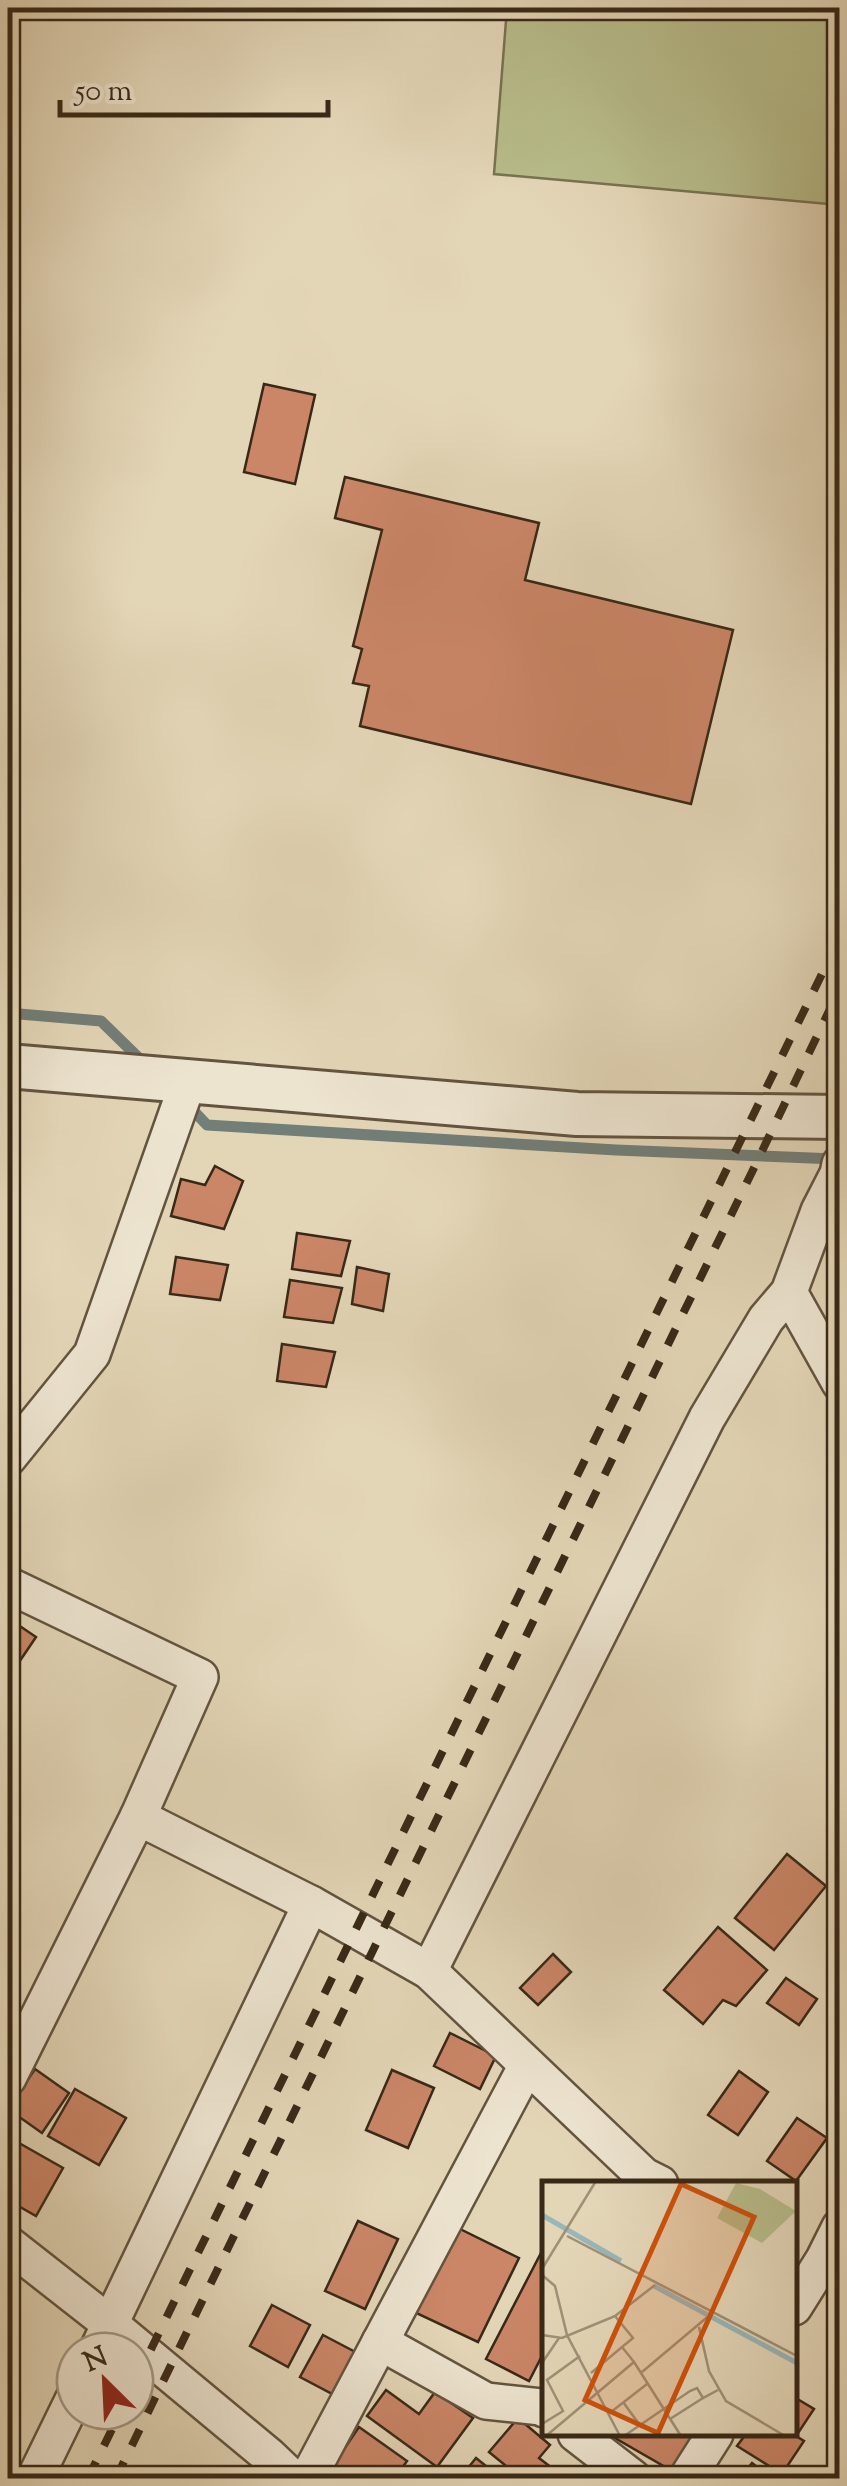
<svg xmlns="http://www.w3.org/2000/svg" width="847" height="2486" font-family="'Sorts Mill Goudy',serif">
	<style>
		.green { fill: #b8bd8b; stroke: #787351; stroke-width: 2.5 }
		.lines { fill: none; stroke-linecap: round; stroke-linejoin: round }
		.stream { stroke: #727e78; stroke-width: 11 }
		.building { fill: #ca8667; stroke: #382917; stroke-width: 2.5 }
		.minor-casing { stroke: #63543f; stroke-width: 40 }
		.tertiary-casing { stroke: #63543f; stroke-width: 48 }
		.minor { stroke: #ede4d0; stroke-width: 35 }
		.tertiary { stroke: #ede4d0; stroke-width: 42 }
		.rail { stroke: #382917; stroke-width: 8; stroke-dasharray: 18 18; stroke-linecap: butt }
		.inset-river { fill: none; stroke: #99b6b9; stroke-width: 5 }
		.inset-road { fill: none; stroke: #9f9177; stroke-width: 2.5 }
		.view { fill: #ce520e; fill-opacity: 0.15; stroke: #ce520e; stroke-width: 5 }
		.inset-edge { fill: none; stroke: #382917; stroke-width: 5 }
	</style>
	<rect width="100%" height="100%" fill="#e3d6b7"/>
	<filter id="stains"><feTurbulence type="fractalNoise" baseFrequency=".002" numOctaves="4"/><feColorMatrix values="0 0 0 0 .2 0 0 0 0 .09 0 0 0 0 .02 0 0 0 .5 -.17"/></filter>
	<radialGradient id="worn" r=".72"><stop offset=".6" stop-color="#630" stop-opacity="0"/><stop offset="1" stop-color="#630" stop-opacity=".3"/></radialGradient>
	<path class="green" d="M507 8H839V205L494 174Z"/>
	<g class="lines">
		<g class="stream">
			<path d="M8 1013 101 1021 146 1065"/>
			<path d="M188 1105 207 1125 616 1150 835 1159"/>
		</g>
	</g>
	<g class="building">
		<path d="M264 384 315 395 295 484 244 472Z"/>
		<path d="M345 477 539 523 525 580 733 630 691 804 360 726 369 686 353 683 362 649 353 646 382 530 335 518Z"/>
		<path d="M215 1166 243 1181 224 1229 171 1216 181 1179 205 1185Z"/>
		<path d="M297 1233 350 1241 341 1276 292 1269Z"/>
		<path d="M176 1257 228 1265 220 1300 170 1294Z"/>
		<path d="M357 1267 389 1274 383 1311 352 1304Z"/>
		<path d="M290 1280 342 1288 333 1323 284 1317Z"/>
		<path d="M282 1344 335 1352 326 1387 277 1381Z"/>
		<path d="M8 1618 36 1637 9 1677H8Z"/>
		<path d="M787 1854 826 1886 774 1950 735 1918Z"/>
		<path d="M718 1927 767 1970 736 2006 723 2000 703 2024 664 1990Z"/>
		<path d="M553 1954 571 1972 538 2005 520 1988Z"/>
		<path d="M786 1978 817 1999 799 2025 767 2003Z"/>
		<path d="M450 2033 496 2056 480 2089 434 2066Z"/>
		<path d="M35 2069 69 2093 42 2133 8 2109Z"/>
		<path d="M392 2070 434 2088 408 2148 366 2130Z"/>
		<path d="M739 2071 768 2092 738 2135 708 2115Z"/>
		<path d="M75 2089 126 2118 99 2165 48 2136Z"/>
		<path d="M797 2118 827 2138 796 2181 767 2161Z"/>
		<path d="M12 2139 63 2168 36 2216 8 2200V2147Z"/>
		<path d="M358 2221 398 2239 365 2309 325 2291Z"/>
		<path d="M456 2227 519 2258 478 2342 414 2312Z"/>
		<path d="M543 2249 544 2352 529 2381 486 2359Z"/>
		<path d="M272 2305 310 2325 288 2367 250 2346Z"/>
		<path d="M323 2335 361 2355 338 2397 300 2377Z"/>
		<path d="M386 2390 419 2414 435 2392 473 2418 437 2467 367 2416Z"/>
		<path d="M794 2397 814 2409 796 2436 804 2441 782 2474 737 2446 746 2434H794Z"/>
		<path d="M518 2418 550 2445 539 2458 565 2478H521L489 2452Z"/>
		<path d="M359 2427 407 2461 395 2478 325 2477Z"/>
		<path d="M608 2434H689L695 2437 674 2472Z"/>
		<path d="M476 2458 501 2478H460Z"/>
		<path d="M752 2463 769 2476 768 2478H740Z"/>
	</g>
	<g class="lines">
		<g class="minor-casing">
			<g id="minor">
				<path d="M789 1292 840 1383"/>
				<path d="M8 1458 92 1354 188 1082"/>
				<path d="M8 1585 200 1677 138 1817"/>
				<path d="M429 1971 707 1418 766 1319 789 1292 819 1211 838 1174 840 1164"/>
				<path d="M8 2078 138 1817 311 1904"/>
				<path d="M8 2244 110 2324 269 2456 292 2478"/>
				<path d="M794 2307 824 2259 840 2227"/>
				<path d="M380 2342 486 2401 541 2407 544 2409"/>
				<path d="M97 2351 311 1904 429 1971 644 2176 660 2184"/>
				<path d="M576 2434 633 2478"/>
				<path d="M35 2478 75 2396"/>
				<path d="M308 2478 527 2065"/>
				<path d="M687 2478 715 2434"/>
			</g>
		</g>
		<g class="tertiary-casing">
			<path id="tertiary" d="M8 1066 577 1114 840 1117"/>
		</g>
		<use href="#minor" class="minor"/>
		<use href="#tertiary" class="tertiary"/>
		<g class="rail">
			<path d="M135 2382 840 937"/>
			<path d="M88 2478 121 2411"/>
			<path d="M116 2478 752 1172 840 988"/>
		</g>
	</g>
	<g transform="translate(542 2181)">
		<rect width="255" height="255" fill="#e3d6b7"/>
		<path d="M194 2 218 8 254 30 220 62 175 37Z" fill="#b8bd8b"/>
		<path class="inset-river" d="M0 34 79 80M112 105 255 182"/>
		<path class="inset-road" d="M25 55 255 175M0 88 54 0M0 94 13 105 25 154 78 255M73 135 113 104M157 146 167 190 184 220 243 255M0 154 20 157 73 135 91 157 80 166M0 182 17 157M100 191 169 133M49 192 80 166 92 181M81 221 100 247M69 231 105 203M128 238 161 217M0 243 21 230 5 199 38 175M4 255 92 181 139 255M82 255 148 210 155 207 161 217 176 209"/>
		<path class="view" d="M139 3 212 36 116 252 43 219Z"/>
		<rect width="255" height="255" class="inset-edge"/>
	</g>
	<rect width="847" height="2486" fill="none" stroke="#e3d6b7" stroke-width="40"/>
	<rect x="10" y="10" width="827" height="2466" fill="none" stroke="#382917" stroke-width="5"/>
	<rect x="20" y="20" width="807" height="2446" fill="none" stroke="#382917" stroke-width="2.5"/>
	<g transform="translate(105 2381) rotate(336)"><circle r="48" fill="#ede4d0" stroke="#a59986" stroke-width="2.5"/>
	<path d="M0-8L18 38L0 25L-18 38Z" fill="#8f2418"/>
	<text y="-15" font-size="28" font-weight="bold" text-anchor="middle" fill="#382917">N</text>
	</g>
	<path d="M60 100v15h268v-15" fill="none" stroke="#382917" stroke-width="5"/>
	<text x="75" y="100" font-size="30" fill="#382917" stroke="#ede4d0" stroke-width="8" paint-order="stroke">50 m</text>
	<rect width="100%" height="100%" filter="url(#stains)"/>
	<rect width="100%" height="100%" fill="url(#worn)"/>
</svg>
